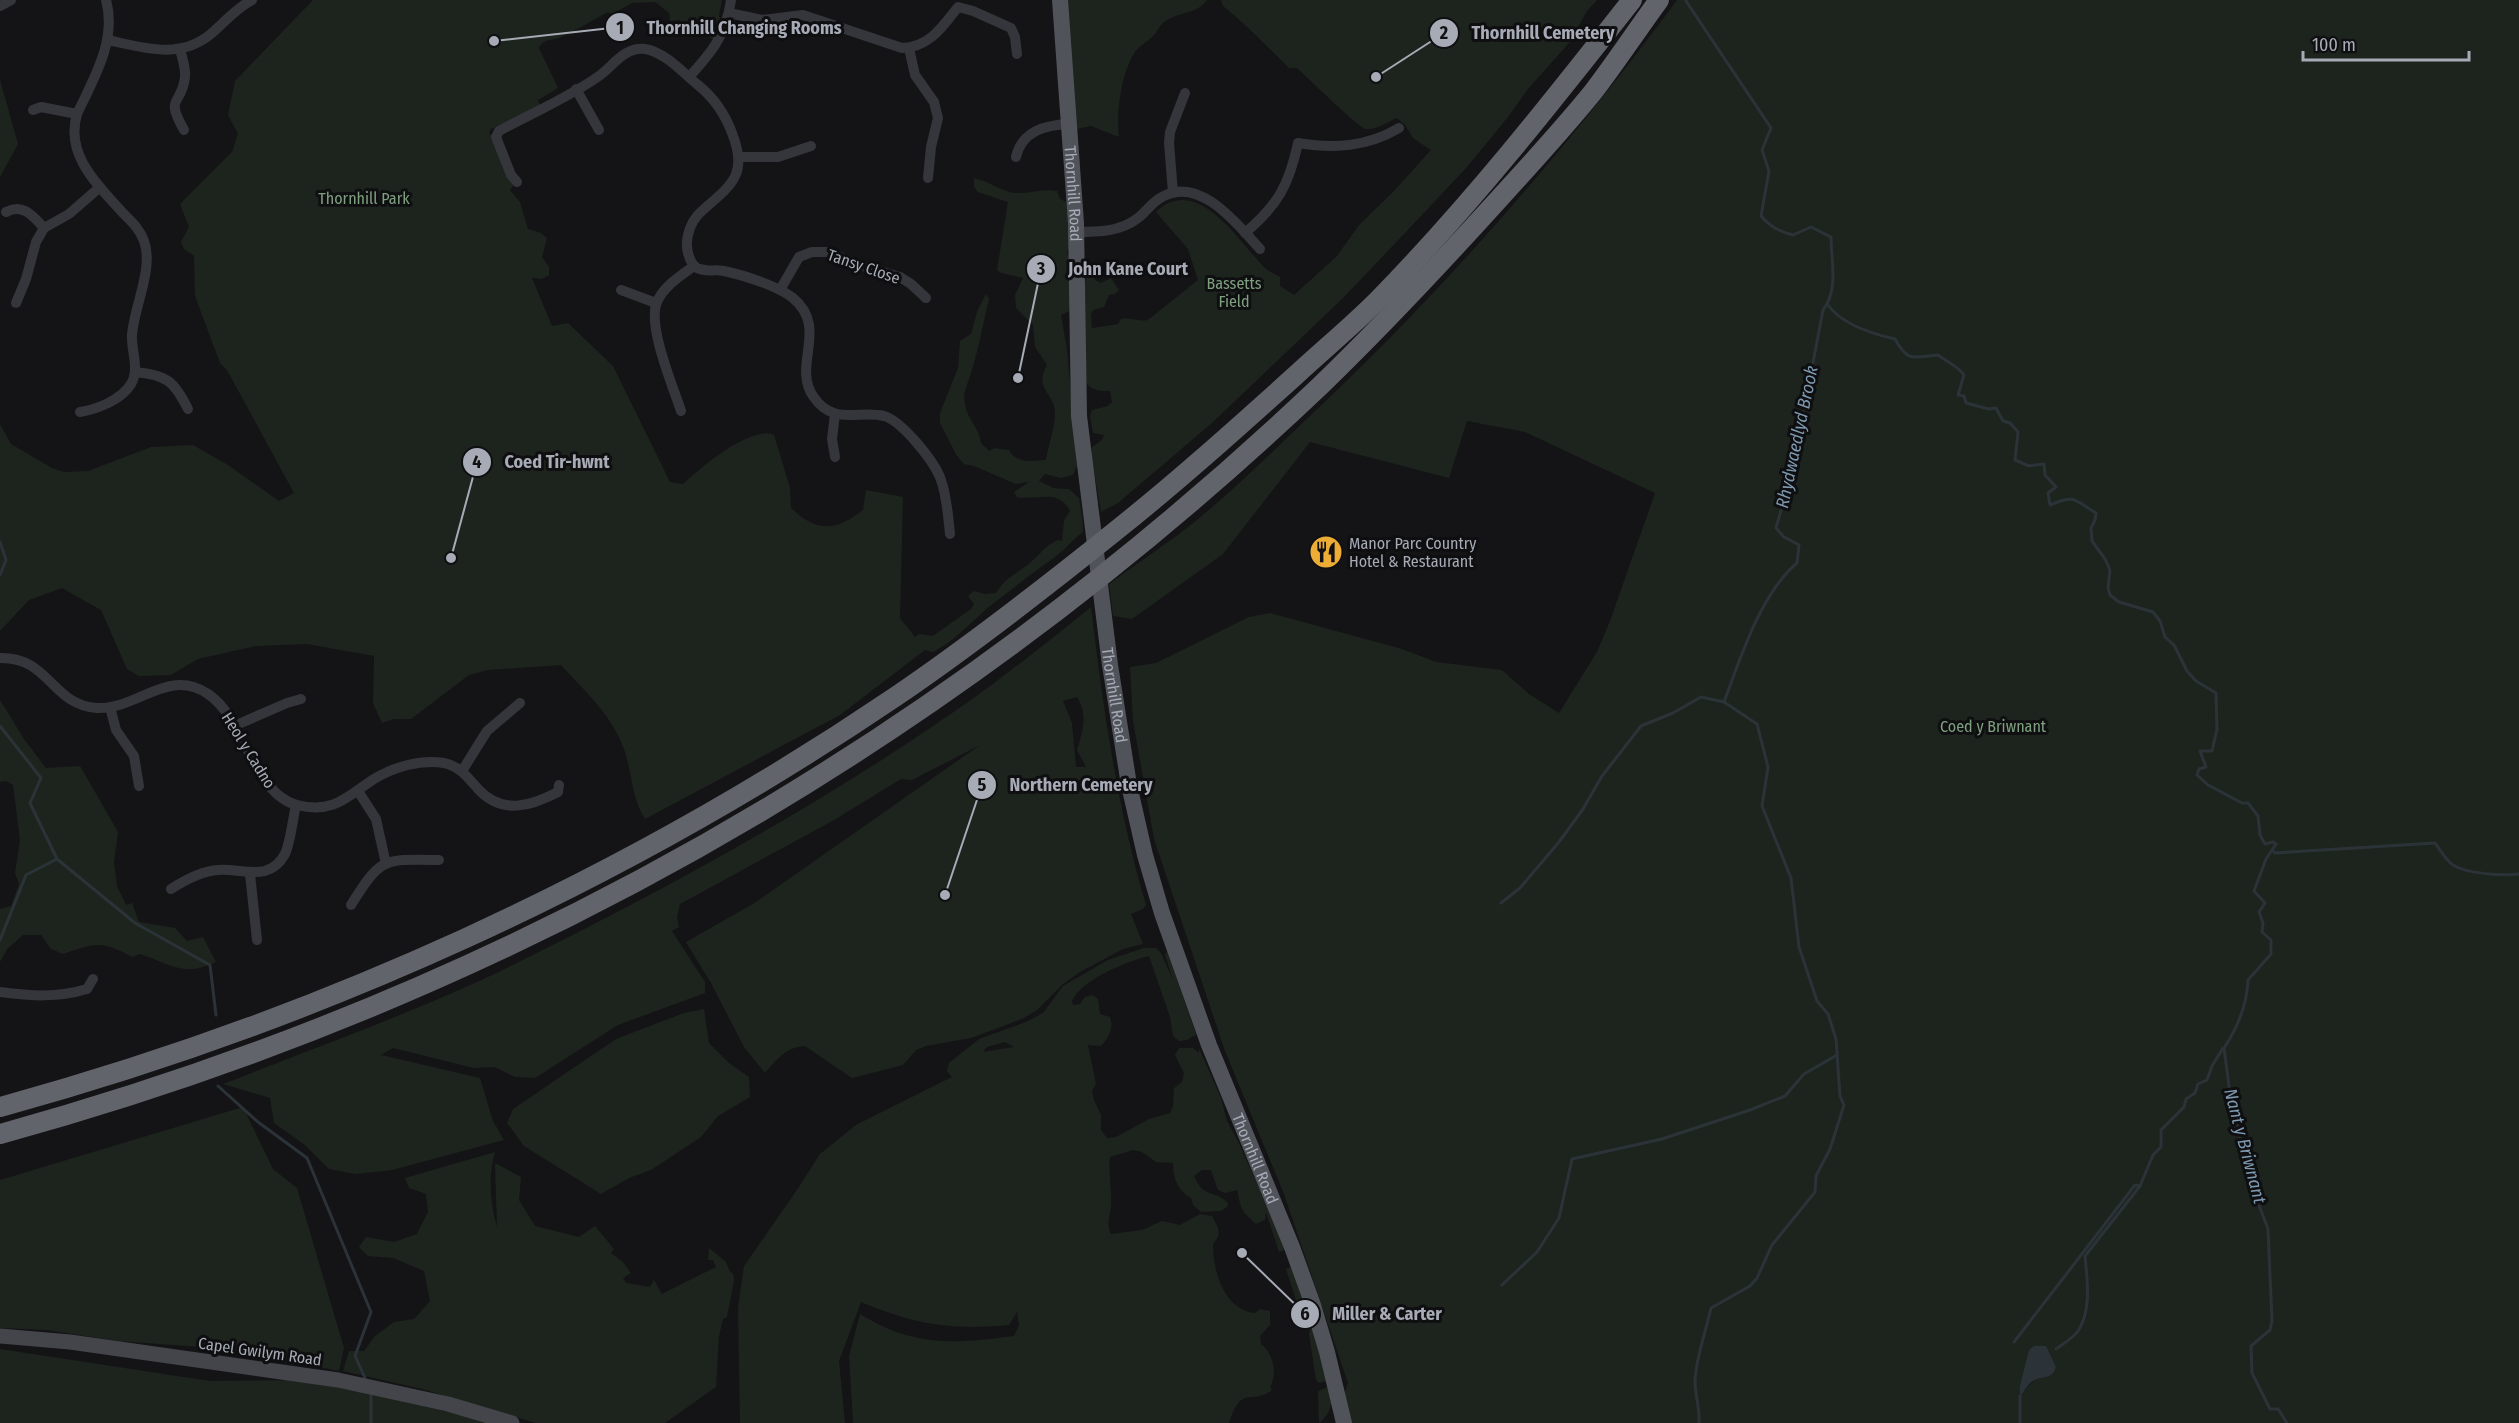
<svg xmlns="http://www.w3.org/2000/svg" width="2519" height="1423" font-family="'Fira Sans Condensed',sans-serif">
	<style>
		.green { fill: #1d241d; fill-rule: evenodd }
		.water { fill: #2b3339 }
		.lines { fill: none; stroke-linecap: round; stroke-linejoin: round }
		.stream { stroke: #2b3339; stroke-width: 3 }
		.street { stroke: #35363b; stroke-width: 10 }
		.secondary { stroke: #43454b; stroke-width: 15 }
		.primary { stroke: #51535a; stroke-width: 16 }
		.highway { stroke: #62646c; stroke-width: 20 }
		.labels { text-anchor: middle; stroke-width: 6; stroke-linejoin: round; paint-order: stroke }
		.street-label { font-size: 16px; fill: #a6abb6; stroke: #0f0f11 }
		.park-label { font-size: 16px; fill: #7ea07f; stroke: #0f0f11 }
		.poi-label { font-size: 16px; fill: #a6abb6; stroke: #0f0f11; text-anchor: start }
		.water-label { font-size: 18px; font-style: italic; fill: #7e9ab0; stroke: #0f0f11 }
		.leader { fill: none; stroke: #a6abb6; stroke-width: 2 }
		.callout-dot { fill: #a6abb6; stroke: #0f0f11; stroke-width: 2 }
		.mark-label { font-size: 18px; text-anchor: middle; font-weight: bold; fill: #111 }
		.callout-label { font-size: 18px; text-anchor: middle; font-weight: bold; fill: #a6abb6; stroke: #0f0f11; stroke-width: 6; stroke-linejoin: round; paint-order: stroke }
	</style>
	<rect width="100%" height="100%" fill="#141416"/>
	<g class="green">
		<path d="M313 0H722L719 16 723 25 714 40 679 20 670 21 669 13 655 2 632 3 612 14 608 12C592 20 576 31 559 38 550 41 544 38 539 48L558 88 538 100 540 105 491 129 489 133 498 141 514 184 510 190 520 202 528 229 541 233 547 238 542 257 549 267V275L542 279 532 278 552 326 568 323 613 366 670 482 683 484C700 468 751 425 774 435L790 488 791 508C817 533 836 531 863 510L866 490 903 497 900 618 915 637 919 634 933 636 971 609 974 604 968 596 974 591 985 594 996 593C1007 575 1018 574 1032 561 1044 551 1043 547 1058 540L1062 541 1064 520 1070 511C1058 488 1038 501 1017 497L1014 492 1029 482 1016 484 974 466 964 464 957 456 940 423V413L958 368 960 341 971 334 977 312 986 294 989 299C983 323 979 348 971 373 968 384 962 393 965 404 967 419 980 429 981 443L989 451 994 448 1009 450C1016 464 1033 461 1046 460 1048 446 1055 428 1055 413 1055 393 1033 389 1047 365L1035 347 1033 325 1016 308 1015 295 1023 278 1001 273 997 270 1008 202 978 192 974 187V178C988 181 1001 191 1015 193 1029 194 1042 188 1057 191L1060 199 1068 203 1070 244 1067 252 1072 267V310L1061 315 1067 349 1077 466 1073 475 1061 478 1045 474 1039 481 1053 488 1069 489 1079 498C1081 510 1083 519 1083 532 1072 540 1062 553 1051 560 1032 573 1014 588 995 602 974 618 957 640 933 652L925 650 840 715 645 819C632 799 632 774 625 752 614 717 585 691 561 665L488 670 469 675 411 719H394L382 723 373 703 374 656 307 644 256 646 198 659 171 675 139 676 127 669 101 610 62 588 29 600 0 631V424L11 444 52 468 64 472 88 471 151 447 193 445 228 465 279 501 294 493 227 370 220 363 195 296 194 256 184 249 181 242 189 227 180 204 232 152 238 134 228 115 235 81Z"/>
		<path d="M1067 0H1207C1197 14 1180 12 1167 20 1159 24 1158 32 1152 37 1146 43 1140 45 1135 52 1121 72 1116 114 1119 137L1091 126 1076 129Z"/>
		<path d="M1221 0H1597L1587 11 1569 43 1528 89 1508 117 1467 167 1405 233 1342 299 1212 423 1118 503 1101 512 1091 455 1092 447 1102 440 1104 435 1093 433 1090 416 1092 410 1108 406 1112 402 1110 391C1100 391 1093 391 1086 383L1084 287 1087 274 1091 272 1095 280 1101 283 1111 278 1119 290 1115 294 1109 295 1104 307 1093 310 1091 314 1092 328 1118 324 1121 319C1130 317 1138 322 1148 320L1198 280 1188 249 1156 212C1197 172 1239 242 1264 267 1268 271 1274 274 1280 277V286L1294 295 1337 256 1359 225 1393 192 1431 150 1413 138 1405 125 1397 118C1388 122 1376 130 1366 129 1360 129 1307 77 1297 68H1289C1267 47 1247 25 1223 6Z"/>
		<path d="M1677 0H2519V1423H1351L1344 1395 1348 1383 1284 1194 1225 1051 1154 839 1133 721 1130 667 1156 663 1249 617 1270 613 1402 649 1436 662 1502 670 1529 694 1559 713 1597 652 1610 621 1655 493 1525 432 1467 421 1449 478 1310 442 1223 554 1132 619 1113 616 1109 584C1132 567 1156 551 1179 534 1224 500 1270 454 1311 415 1446 288 1567 149 1677 0ZM2029 1350 2056 1367C2053 1379 2045 1376 2035 1380 2030 1383 2025 1391 2020 1395Z"/>
		<path d="M0 80 18 144 0 177Z"/>
		<path d="M1091 607C1103 708 1117 807 1146 905L1143 909 1131 914 1143 944 1123 949 1080 972 1063 984 1037 1010 1022 1019 971 1038 926 1046 916 1050 903 1065 852 1078 805 1046C786 1047 776 1060 765 1073L744 1047 711 983 686 942 756 902 980 745 912 780 901 779 834 820 680 904 677 917 679 927 672 931 705 982V993L618 1025 535 1078 515 1077 494 1067 474 1068 393 1048 381 1055 480 1078 493 1121 504 1140 392 1170 356 1174 329 1169 305 1145 274 1123 270 1098 223 1084C322 1045 424 1009 519 962 679 883 849 789 993 684 1026 659 1059 633 1091 607ZM1077 697C1088 715 1083 730 1077 750L1086 767H1076L1072 723 1063 701Z"/>
		<path d="M0 700 24 739 46 768 80 766 118 832 114 862 117 886 126 905 132 903 139 922 175 928 187 941 203 937 216 962C183 977 173 965 140 954L132 957C101 940 95 943 63 954L51 949 41 935H23L7 949 0 962V909L11 906 19 884 15 873 20 840 13 785 6 781 0 782Z"/>
		<path d="M1144 948H1156L1161 953 1173 980 1165 955 1167 951 1196 1034 1194 1037 1193 1036 1187 1040 1179 1041 1173 1036 1170 1017 1149 956C1127 961 1081 980 1072 1001L1073 1005 1080 1004 1085 997 1093 995 1098 999 1100 1014 1110 1017C1114 1028 1109 1037 1101 1046L1088 1045 1096 1084 1092 1091 1094 1100 1101 1115V1130L1107 1138 1116 1137 1149 1119 1170 1113 1173 1106 1174 1088 1182 1082 1184 1073 1175 1055 1179 1048H1193L1199 1053V1048L1221 1098 1227 1121 1237 1139 1286 1249 1279 1252 1266 1212 1265 1220 1256 1224C1240 1209 1242 1212 1237 1190L1225 1193 1218 1190 1211 1170H1202L1194 1176C1204 1199 1214 1189 1228 1203L1227 1207 1221 1211 1201 1212 1193 1205 1191 1198C1178 1191 1173 1179 1173 1163L1156 1162 1142 1152 1133 1150 1110 1157C1108 1173 1112 1189 1111 1206 1110 1217 1106 1223 1111 1234L1142 1230 1162 1221 1180 1225 1200 1214 1212 1216C1218 1227 1223 1234 1213 1244 1213 1271 1224 1310 1255 1313L1260 1309 1270 1311V1325L1260 1336 1261 1344C1273 1353 1278 1374 1270 1387L1272 1390C1251 1406 1242 1383 1229 1423H853L849 1356 860 1314C913 1347 954 1344 1014 1336L1019 1325 1017 1312 1009 1325C950 1330 916 1325 861 1302L839 1361 845 1423H740L738 1308 744 1266 799 1187 820 1154 856 1125 952 1077 947 1071 949 1063 979 1039 1026 1022 1043 1013 1063 986 1108 960ZM1005 1042 1014 1047 983 1052 987 1047Z"/>
		<path d="M704 1009 709 1043 729 1063 749 1077 750 1097 718 1116 701 1137 651 1170 629 1178 601 1194 524 1146 507 1123 513 1109 616 1039 684 1013Z"/>
		<path d="M243 1107 273 1169 297 1188 344 1348 339 1371 272 1357 216 1348 117 1341 47 1330 0 1328V1180Z"/>
		<path d="M495 1152C488 1177 490 1202 497 1227L495 1163 521 1177 519 1200 535 1226 579 1237 595 1226 614 1249 611 1253 623 1262 631 1273 623 1278 626 1283 650 1287 654 1280 662 1294 716 1267 713 1260H708L709 1248 726 1262 729 1270 733 1274 734 1280 727 1317 723 1319 719 1336 716 1387 665 1423H536L422 1389 343 1371 349 1351H364L375 1336 394 1322 414 1319 430 1301 424 1271 393 1258 368 1256 359 1247 366 1237 394 1242 417 1234 428 1212 426 1194 409 1188 405 1178Z"/>
		<path d="M1291 1267 1310 1321 1304 1325 1286 1269Z"/>
		<path d="M1313 1328 1327 1381 1319 1383 1316 1380 1309 1334 1310 1329Z"/>
		<path d="M0 1349 210 1381 309 1380 498 1423H0Z"/>
		<path d="M1330 1386C1332 1402 1333 1412 1319 1423L1318 1391Z"/>
	</g>
	<path class="water" d="M2034 1346H2046L2056 1367C2052 1381 2042 1375 2033 1381 2028 1384 2024 1392 2020 1396V1386L2029 1350Z"/>
	<g class="lines">
		<g class="stream">
			<path d="M1686 1 1771 128 1762 150 1769 171 1761 216C1770 227 1780 232 1793 235L1811 227 1831 237C1831 260 1839 290 1823 310L1793 468 1776 528 1784 537 1799 545 1797 563C1761 593 1740 659 1724 702L1757 724 1768 767 1762 806 1791 878 1799 947 1817 1001 1828 1014 1836 1039 1840 1096 1844 1105 1830 1149 1816 1176 1815 1192 1772 1245 1757 1278 1750 1286 1711 1308C1706 1331 1696 1357 1695 1381 1695 1396 1700 1408 1699 1423"/>
			<path d="M1828 305C1842 325 1873 334 1895 339 1908 363 1913 357 1938 355 1947 362 1958 366 1964 375L1958 395 1964 396 1966 403 1989 409 1996 408 2003 421 2010 423 2018 432 2015 460 2029 466 2044 464 2045 475 2056 487 2048 493 2050 505C2076 494 2074 500 2096 513L2095 520 2091 528 2092 541 2105 559 2110 570 2108 588 2110 595 2119 602 2153 612 2160 621 2165 637 2174 645 2187 671 2196 681 2216 693 2217 729 2212 751H2200L2206 767 2199 769 2197 775 2208 785 2242 803H2248L2258 816 2260 835 2265 844 2273 842 2276 844 2266 859 2254 891 2265 903 2259 912 2263 923 2262 932 2271 940V954L2248 980C2247 1005 2238 1027 2224 1048L2231 1101 2254 1192 2268 1229 2272 1321 2270 1330 2251 1346 2252 1373 2270 1409H2278L2287 1423"/>
			<path d="M0 542 6 560 0 575"/>
			<path d="M0 726 41 778 30 803 57 859 135 923 210 965 216 1015"/>
			<path d="M2273 851 2275 853 2435 843C2440 850 2446 860 2453 865 2467 874 2503 876 2519 874"/>
			<path d="M1501 903 1520 888 1559 842 1583 809 1602 776 1641 726 1673 713 1701 697 1724 702"/>
			<path d="M0 940 26 875 57 859"/>
			<path d="M218 1086 258 1122 307 1158 371 1312 355 1356 365 1378"/>
			<path d="M1502 1285 1537 1252 1559 1218 1572 1159 1662 1139 1750 1110 1785 1096 1804 1074 1837 1055"/>
			<path d="M2014 1342 2135 1185 2140 1186"/>
			<path d="M2056 1349C2063 1344 2073 1338 2078 1331 2092 1310 2087 1279 2085 1256L2140 1186 2153 1155 2161 1147V1130L2184 1107 2186 1099 2195 1093 2198 1084 2207 1080 2212 1066 2223 1048"/>
			<path d="M2020 1396V1423"/>
			<path d="M371 1423V1392"/>
		</g>
		<g class="street">
			<path d="M0 6 11 0"/>
			<path d="M729 13 762 20 803 15 902 48C930 47 942 27 958 7L973 11 1011 28 1015 37 1017 54"/>
			<path d="M108 40C144 48 181 60 212 33 226 21 235 9 252 0"/>
			<path d="M909 48 915 75 934 102 938 118 931 147 928 178"/>
			<path d="M180 49C182 58 186 68 185 77 182 106 164 95 184 130"/>
			<path d="M689 77C712 52 726 35 731 0"/>
			<path d="M576 89 599 130"/>
			<path d="M33 110 41 107 77 114"/>
			<path d="M739 157H778L811 146"/>
			<path d="M1016 157C1022 131 1045 125 1069 124"/>
			<path d="M517 182 511 175 496 137 499 131C532 113 568 98 599 76 614 65 624 47 645 49 665 52 683 73 698 85 713 97 725 114 732 133 748 173 733 184 704 209 687 223 681 248 694 266"/>
			<path d="M1173 193 1169 143 1170 132 1185 93"/>
			<path d="M6 212C23 203 33 216 44 228"/>
			<path d="M1076 232C1098 232 1120 232 1138 218 1147 211 1152 202 1162 197 1200 175 1238 225 1260 249"/>
			<path d="M1245 233C1278 205 1289 185 1298 143 1334 149 1367 147 1399 128"/>
			<path d="M694 266C702 273 714 269 724 271 743 275 778 286 793 298 829 328 792 365 813 396 833 426 857 410 884 416 902 421 935 462 941 480 947 497 948 516 950 534"/>
			<path d="M621 290 656 303"/>
			<path d="M780 290 799 257 812 252H828L859 265 900 277 911 284 926 298"/>
			<path d="M16 303 26 279 36 242 44 228 69 214 100 187"/>
			<path d="M135 372C167 375 174 381 188 409"/>
			<path d="M681 411C673 386 647 326 657 302 664 286 680 276 694 266"/>
			<path d="M80 412C98 409 121 400 131 384 140 369 131 351 132 335 134 307 154 268 144 241 140 229 131 221 122 212 97 184 65 155 77 114 94 78 117 40 106 0"/>
			<path d="M835 457 832 439 835 414"/>
			<path d="M0 658C50 657 51 705 97 708 137 710 168 667 208 694 245 718 253 794 297 805 334 814 346 797 374 779 394 767 421 759 444 763 460 766 468 778 479 790 503 815 531 806 558 792L559 785"/>
			<path d="M110 707 116 730 134 756 139 786"/>
			<path d="M234 726 287 703 301 699"/>
			<path d="M462 771 487 731 520 703"/>
			<path d="M358 791 376 819 386 864"/>
			<path d="M250 874 257 940"/>
			<path d="M171 889C185 880 201 871 218 870 243 868 269 883 285 854 290 844 293 818 296 805"/>
			<path d="M351 905C381 857 383 859 439 860"/>
			<path d="M0 992C31 996 57 998 87 989L93 979"/>
		</g>
		<path class="secondary" d="M0 1336 70 1342 338 1380 448 1404 512 1423"/>
		<path class="primary" id="s1" d="M1060 0 1076 223 1079 416 1110 665 1129 785 1145 855 1162 913 1209 1045 1292 1247 1313 1305 1327 1352 1344 1423"/>
		<g class="highway">
			<path d="M0 1107C318 1020 622 882 895 697 970 646 1042 590 1113 533 1176 483 1236 429 1296 375 1323 350 1352 326 1378 300 1470 206 1551 103 1632 0"/>
			<path d="M0 1134C503 996 942 745 1320 386 1382 326 1440 264 1498 200 1530 165 1563 129 1593 92 1616 62 1637 30 1659 0"/>
		</g>
	</g>
	<defs>
		<g id="restaurant-disc" transform="scale(1.725)"><circle r="9.5" fill="#ecac36" stroke="#0f0f11"/><path d="M-5-6h1v4h1v-4h1v4h1v-4h1v5L-1.5 .5V6h-2V.5L-5-1ZM5-6V6H3V1.5H1.5Q1.5-4 5-6Z" fill="#111"/></g>
	</defs>
	<g fill-rule="evenodd">
		<use href="#restaurant-disc" x="1326" y="552"/>
	</g>
	<g class="labels">
		<g class="street-label">
			<text dy="6" stroke="none"><textPath href="#s1" startOffset="194">Thornhill Road</textPath></text>
			<text transform="translate(864 266) rotate(19)" y="6">Tansy Close</text>
			<text dy="6" stroke="none"><textPath href="#s1" startOffset="698">Thornhill Road</textPath></text>
			<text transform="translate(249 750) rotate(58)" y="6">Heol y Cadno</text>
			<text dy="6" stroke="none"><textPath href="#s1" startOffset="1184">Thornhill Road</textPath></text>
			<text transform="translate(260 1351) rotate(8)" y="6">Capel Gwilym Road</text>
		</g>
		<g class="park-label">
			<text x="364" y="204">Thornhill Park</text>
			<text x="1234" y="289">Bassetts<tspan x="1234" dy="18">Field</tspan></text>
			<text x="1993" y="732">Coed y Briwnant</text>
		</g>
		<g class="poi-label">
			<text x="1349" y="549">Manor Parc Country<tspan x="1349" dy="18">Hotel &amp; Restaurant</tspan></text>
		</g>
		<g class="water-label">
			<text transform="translate(1797 437) rotate(-78)" y="6">Rhydwaedlyd Brook</text>
			<text transform="translate(2245 1146) rotate(75)" y="6">Nant y Briwnant</text>
		</g>
	</g>
	<path class="leader" d="M494 41L620 27M1376 77L1444 33M1018 378L1041 269M451 558L477 462M945 895L982 785M1242 1253L1305 1314"/>
	<g class="callout-dot">
		<circle cx="494" cy="41" r="6"/>
		<circle cx="1376" cy="77" r="6"/>
		<circle cx="1018" cy="378" r="6"/>
		<circle cx="451" cy="558" r="6"/>
		<circle cx="945" cy="895" r="6"/>
		<circle cx="1242" cy="1253" r="6"/>
		<circle cx="620" cy="27" r="15"/>
		<circle cx="1444" cy="33" r="15"/>
		<circle cx="1041" cy="269" r="15"/>
		<circle cx="477" cy="462" r="15"/>
		<circle cx="982" cy="785" r="15"/>
		<circle cx="1305" cy="1314" r="15"/>
	</g>
	<g class="mark-label">
		<text x="620" y="34">1</text>
		<text x="1444" y="39">2</text>
		<text x="1041" y="275">3</text>
		<text x="477" y="468">4</text>
		<text x="982" y="791">5</text>
		<text x="1305" y="1320">6</text>
	</g>
	<g class="callout-label">
		<text x="744" y="34">Thornhill Changing Rooms</text>
		<text x="1543" y="39">Thornhill Cemetery</text>
		<text x="1128" y="275">John Kane Court</text>
		<text x="557" y="468">Coed Tir-hwnt</text>
		<text x="1081" y="791">Northern Cemetery</text>
		<text x="1387" y="1320">Miller &amp; Carter</text>
	</g>
	<path d="M2303 51v9h166v-9" fill="none" stroke="#a6abb6" stroke-width="3"/>
	<text x="2312" y="51" font-size="18" fill="#a6abb6" stroke="#0f0f11" stroke-width="4.5" paint-order="stroke">100 m</text>
</svg>
